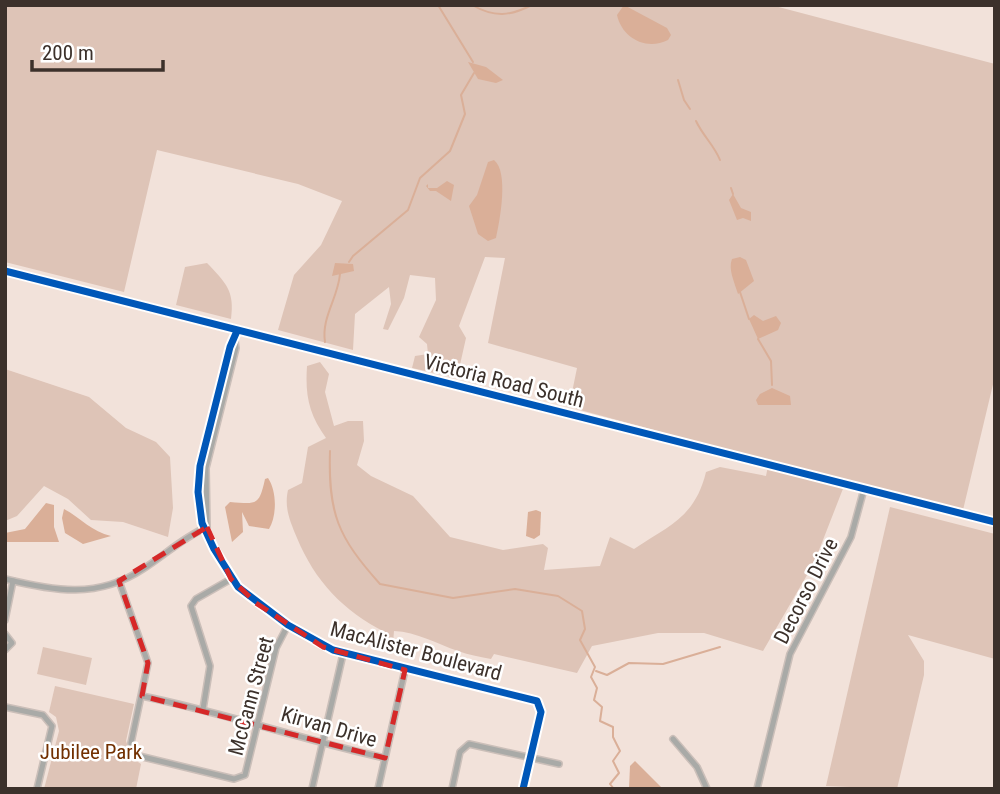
<svg xmlns="http://www.w3.org/2000/svg" width="1000" height="794" font-family="'Roboto Condensed',sans-serif">
	<style>
		.green { fill: #dec4b7 }
		.water { fill: #daaf98 }
		.lines { fill: none; stroke-linecap: round; stroke-linejoin: round }
		.stream { stroke: #daaf98; stroke-width: 2 }
		.minor-casing { stroke: #cbbfb9; stroke-width: 8 }
		.major-casing { stroke: #cbbfb9; stroke-width: 10 }
		.minor { stroke: #a9aaa7; stroke-width: 5 }
		.major { stroke: #aeaba7; stroke-width: 7 }
		.cycleway-casing { stroke: #fff; stroke-width: 11 }
		.cycleway { stroke: #0057b8; stroke-width: 7 }
		.marked { fill: none; stroke: #d62828; stroke-width: 5; stroke-dasharray: 14 9; stroke-linejoin: round }
		.labels { text-anchor: middle; stroke-width: 5; stroke-linejoin: round; paint-order: stroke }
		.street-label { font-size: 21px; fill: #3c312b; stroke: #fff }
		.park-label { font-size: 21px; fill: #723000; stroke: #fff }
	</style>
	<rect width="100%" height="100%" fill="#f2e2da"/>
	<g class="green">
		<path d="M5 5H771L995 64V376L963 510 846 481 814 563 763 651 704 633H658L592 646 577 673 494 654 491 659C481 657 469 655 458 651 437 644 417 632 394 631L393 643 389 642 385 632C343 611 315 581 297 538 290 521 284 508 288 490L302 483 308 447 326 438C309 414 305 396 307 366L320 362 329 374 325 392 334 426 348 421H363L364 441 357 465 371 476 413 496 450 537 503 550 543 544 548 548 544 570 600 566 610 537 634 549C670 525 695 517 706 472L720 467 766 476 769 461 569 407 577 368 488 343 505 258 485 257 459 326 466 338 457 378 412 368 415 356 428 354 427 344 419 337 436 300 435 278 410 275 404 298 388 330 383 329 391 304 389 287 355 314 353 350 278 330 294 275 321 245 342 201 298 184 157 150 124 292 5 262Z"/>
		<path d="M207 263C226 283 235 291 231 319L176 305 185 267Z"/>
		<path d="M5 369 89 397 126 428 156 442 170 457 173 508 168 537 123 522 91 520 68 499 44 486 17 516 5 521Z"/>
		<path d="M890 507 995 534V659L908 635 924 661V675L897 789 826 786Z"/>
		<path d="M43 647 92 658 86 685 37 674Z"/>
		<path d="M55 686 134 704 126 741 132 758 141 764 136 789H44L59 731 56 717 49 712Z"/>
	</g>
	<g class="water">
		<path d="M624 5 667 28 671 35 668 40C646 51 622 38 617 15Z"/>
		<path d="M468 62 486 67 503 80 496 83 478 79Z"/>
		<path d="M494 160C509 172 500 220 496 238L488 241 478 234 469 206 477 195 488 162Z"/>
		<path d="M447 181 454 185 451 201 436 191H430L426 186 428 184V188H437Z"/>
		<path d="M733 194 741 208 751 212V221L743 218 737 220 729 200Z"/>
		<path d="M740 257 746 260 754 281 738 294C734 281 728 269 732 259Z"/>
		<path d="M335 263 353 264 354 271 332 276Z"/>
		<path d="M754 315 763 321 776 316 781 323 778 330 758 339 749 319Z"/>
		<path d="M772 388 790 396 791 405H758L756 400 760 394Z"/>
		<path d="M268 478C277 491 277 516 269 529L249 526 242 512 243 532 232 542 225 507 230 502C257 504 259 506 265 479Z"/>
		<path d="M46 503 54 505V527L59 542H5V533L25 529Z"/>
		<path d="M64 509C81 518 92 532 111 536L83 544 65 533 62 518Z"/>
		<path d="M536 510 541 512 540 535 534 539 526 536 528 512Z"/>
		<path d="M635 761 663 789H629L630 766Z"/>
	</g>
	<g class="lines">
		<g class="stream">
			<path d="M438 5 473 62"/>
			<path d="M472 5C495 18 510 16 532 5"/>
			<path d="M678 80 684 100 690 109"/>
			<path d="M696 121C703 136 714 145 720 160"/>
			<path d="M731 188 733 194"/>
			<path d="M349 262 353 256 408 210 420 178 450 151 465 114 461 95 474 73"/>
			<path d="M740 292 749 319"/>
			<path d="M758 339 771 361 772 385"/>
			<path d="M325 342C321 318 338 298 340 274"/>
			<path d="M330 451C328 514 338 537 380 584L453 598 515 589 558 596 582 611 585 629 580 640 595 667 591 677 597 688 594 700 602 707 600 721 613 727V737L620 751 613 761 619 773 610 784 614 789"/>
			<path d="M596 671 607 675 629 663 663 664 720 647"/>
		</g>
		<g class="minor-casing">
			<g id="minor">
				<path d="M237 331 230 347 200 466 198 492 202 523 214 549 238 587 288 625 333 650 537 701 541 712 523 789"/>
				<path d="M207 527 206 468 236 348 235 341"/>
				<path d="M5 579C54 591 98 599 143 569 165 555 182 538 207 527"/>
				<path d="M119 581 148 663 131 743 132 750 139 756 234 779 245 775 276 648 288 625"/>
				<path d="M5 620 13 581"/>
				<path d="M5 634 12 643 5 650"/>
				<path d="M142 696C225 713 303 740 385 758"/>
				<path d="M5 707 43 715 52 726 37 789"/>
				<path d="M203 709 210 666 191 606 196 599 231 579"/>
				<path d="M673 739 697 767 707 789"/>
				<path d="M312 789 343 654"/>
				<path d="M378 789 405 670"/>
				<path d="M452 789 460 752 469 744 559 764"/>
				<path d="M757 789 790 654 851 537 864 489"/>
			</g>
		</g>
		<g class="major-casing">
			<path id="major" d="M5 271 995 522"/>
		</g>
		<use href="#minor" class="minor"/>
		<use href="#major" class="major"/>
		<g class="cycleway-casing">
			<g id="cycleway">
				<path d="M5 271 995 522"/>
				<path d="M237 331 230 347 200 466 198 492 202 523 214 549 238 587 288 625 333 650 537 701 541 712 523 789"/>
			</g>
		</g>
		<use href="#cycleway" class="cycleway"/>
	</g>
	<path class="marked" d="M207 527 231 579 256 603 323 647 405 670 385 758 142 696 148 663 119 581Z"/>
	<g class="labels">
		<g class="street-label">
			<text transform="translate(504 381) rotate(14)" y="7">Victoria Road South</text>
			<text transform="translate(806 591) rotate(-63)" y="7">Decorso Drive</text>
			<text transform="translate(416 651) rotate(15)" y="7">MacAlister Boulevard</text>
			<text transform="translate(251 696) rotate(-75)" y="7">McCann Street</text>
			<text transform="translate(329 727) rotate(16)" y="7">Kirvan Drive</text>
		</g>
		<g class="park-label">
			<text x="91" y="759">Jubilee Park</text>
		</g>
	</g>
	<rect width="1000" height="794" fill="none" stroke="#3c312b" stroke-width="14"/>
	<path d="M32 60v10h131v-10" fill="none" stroke="#3c312b" stroke-width="3.5"/>
	<text x="42" y="60" font-size="21" fill="#3c312b" stroke="#ffffff" stroke-width="5" paint-order="stroke">200 m</text>
</svg>
